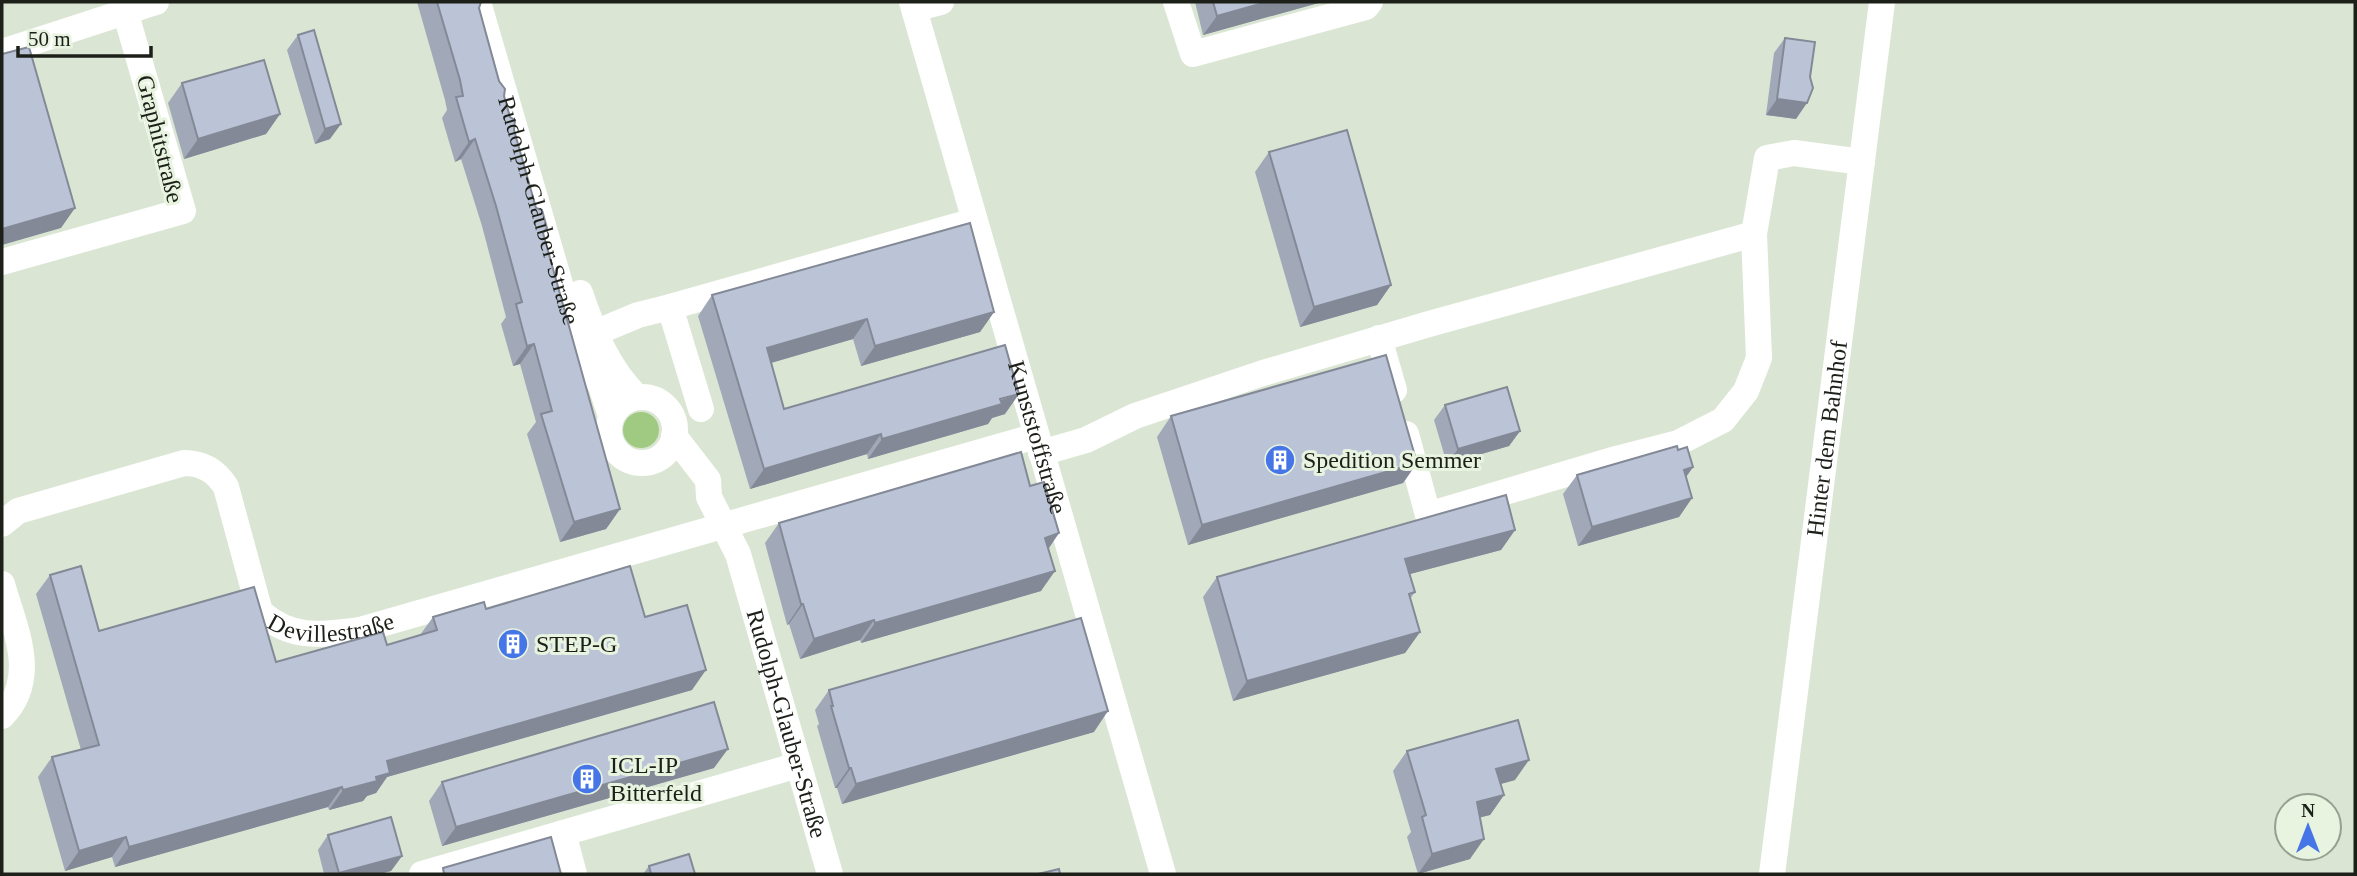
<svg xmlns="http://www.w3.org/2000/svg" width="2357" height="876" font-family="'Times New Roman',serif">
	<style>
		.green { fill: #a0ca81 }
		.lines { fill: none; stroke-linecap: round; stroke-linejoin: round }
		.minor { stroke: #fff; stroke-width: 26 }
		.wall { fill: #a1a9b9 }
		.shaded-wall { fill: #838996 }
		.building { fill: #bbc4d7; stroke: #838996; stroke-width: 2 }
		.labels { text-anchor: middle; stroke-width: 6; stroke-linejoin: round; paint-order: stroke }
		.street-label { font-size: 24px; fill: #1c2019; stroke: #e8f3e0 }
		.poi-label { font-size: 24px; fill: #1c2019; stroke: #e8f3e0; text-anchor: start }
	</style>
	<rect width="100%" height="100%" fill="#dae6d3"/>
	<circle class="green" cx="641" cy="430" r="18"/>
	<g class="lines">
		<g class="minor">
			<path id="s1" d="M478 2 567 308 579 344 601 386 611 416"/>
			<path id="s2" d="M912 2 1163 874"/>
			<path d="M1176 2 1193 54 1366 7 1370 2"/>
			<path d="M914 9 941 2"/>
			<path d="M2 52 156 2"/>
			<path d="M1754 234 1767 158 1794 153 1862 162"/>
			<path d="M2 262 183 211 125 11"/>
			<path d="M580 293C593 331 608 369 637 397"/>
			<path d="M670 307 974 221"/>
			<path d="M595 333 638 315 670 307 701 409"/>
			<path d="M1379 338 1394 390"/>
			<circle cx="642" cy="430" r="33"/>
			<path id="s3" d="M674 436 708 480 709 497 738 554 830 874"/>
			<path d="M1041 453 1086 440 1135 416 1263 373 1429 324 1754 234 1759 358 1746 391 1723 420 1678 443 1616 459 1428 515 1406 434"/>
			<path id="s4" d="M2 524 18 511 184 463C203 463 216 471 226 487L260 612C292 640 321 635 360 630L1036 436"/>
			<path d="M2 584C14 627 40 678 2 716"/>
			<path d="M563 833 574 874"/>
			<path d="M422 874 798 765"/>
			<path id="s5" d="M1772 874 1882 2"/>
		</g>
	</g>
	<g class="wall">
		<path d="M417 2H481L479 8 543 233 620 509 606 529 560 542 527 434 536 422 520 364 513 366 501 324 506 317 482 226 461 159 455 162 442 118 447 110 445 100Z"/>
		<path d="M1195 2H1322L1203 35Z"/>
		<path d="M298 35 330 139 315 144 287 50Z"/>
		<path d="M1785 38 1810 77 1796 119 1766 115 1774 53Z"/>
		<path d="M182 83 280 114 266 134 184 159 168 103Z"/>
		<path d="M1269 152 1391 285 1377 305 1300 327 1255 172Z"/>
		<path d="M712 295 994 312 980 332 861 366 853 339 771 363 784 409 1005 414 992 418 988 424 868 459 867 454 750 489 698 316Z"/>
		<path d="M1445 405 1520 431 1509 446 1447 464 1434 420Z"/>
		<path d="M1171 416 1417 463 1403 483 1188 545 1157 437Z"/>
		<path d="M1678 450 1693 467 1686 477 1692 498 1679 517 1578 546 1563 494 1577 475Z"/>
		<path d="M1030 486 1059 533 1048 548 1041 591 861 643 860 640 800 659 789 624 787 625 765 543 779 523Z"/>
		<path d="M1515 530 1501 550 1410 574 1415 592 1410 599 1420 632 1405 653 1233 701 1203 597 1217 577Z"/>
		<path d="M50 575 99 631 276 662 387 645 420 635 433 617 486 609 645 617 692 690 387 777 376 793 367 796 363 801 329 810 328 807 115 867 112 857 65 871 38 777 52 757 81 750 36 594Z"/>
		<path d="M829 690 1094 732 842 804 837 788H835L817 726 819 724 815 710Z"/>
		<path d="M1407 751 1515 780 1501 784 1504 795 1490 815 1480 817 1470 859 1418 874 1407 837 1411 832 1393 771Z"/>
		<path d="M714 768 442 846 429 801 442 782Z"/>
		<path d="M328 835 402 856 391 871 379 874H324L318 850Z"/>
		<path d="M649 866 695 874H643Z"/>
	</g>
	<g class="shaded-wall">
		<path d="M1267 2H1322L1203 35 1217 16Z"/>
		<path d="M1777 99 1807 103 1796 119 1766 115Z"/>
		<path d="M280 114 266 134 184 159 198 139Z"/>
		<path d="M341 124 330 139 315 144 325 129Z"/>
		<path d="M475 139 461 159 455 162 469 142Z"/>
		<path d="M75 208 61 228 2 245V229Z"/>
		<path d="M1391 285 1377 305 1300 327 1314 307Z"/>
		<path d="M994 312 980 332 861 366 875 346Z"/>
		<path d="M867 319 853 339 753 368 767 348Z"/>
		<path d="M534 344 520 364 513 366 527 346Z"/>
		<path d="M1019 394 1005 414 992 418 988 424 868 459 882 439Z"/>
		<path d="M1520 431 1509 446 1447 464 1458 449Z"/>
		<path d="M881 434 867 454 750 489 764 469Z"/>
		<path d="M1417 463 1403 483 1188 545 1202 525Z"/>
		<path d="M1693 467 1679 487 1684 470Z"/>
		<path d="M1692 498 1679 517 1578 546 1592 527Z"/>
		<path d="M620 509 606 529 560 542 574 522Z"/>
		<path d="M1515 530 1501 550 1391 579 1405 559Z"/>
		<path d="M1059 533 1045 554V538Z"/>
		<path d="M1055 571 1041 591 861 643 875 623Z"/>
		<path d="M801 604H803L789 624 787 625Z"/>
		<path d="M874 620 860 640 800 659 814 639Z"/>
		<path d="M1420 632 1405 653 1233 701 1247 681Z"/>
		<path d="M706 670 692 690 387 777 376 793 367 796 363 801 329 810 343 790 387 761Z"/>
		<path d="M1108 711 1094 732 842 804 856 784Z"/>
		<path d="M728 749 714 768 442 846 456 827Z"/>
		<path d="M1529 760 1515 780 1482 789 1496 769Z"/>
		<path d="M849 768H851L837 788H835Z"/>
		<path d="M342 787 328 807 115 867 129 847Z"/>
		<path d="M1504 795 1490 815 1462 822 1477 802Z"/>
		<path d="M126 837 112 857 65 871 79 851Z"/>
		<path d="M1484 839 1470 859 1418 874 1432 854Z"/>
		<path d="M402 856 391 871 379 874H339Z"/>
	</g>
	<g class="building">
		<path d="M437 2H481L479 8 499 81 505 89 504 96 510 117 515 120 514 130 536 208 542 210 547 228 543 233 620 509 574 522 541 414 552 411 534 344 527 346 516 304 522 302 496 206 475 139 469 142 456 97 463 96 460 80Z"/>
		<path d="M1213 2H1267L1217 16Z"/>
		<path d="M314 30 341 124 325 129 298 35Z"/>
		<path d="M1785 38 1815 42 1810 77 1813 88 1807 103 1777 99Z"/>
		<path d="M29 47 75 208 2 229V54Z"/>
		<path d="M264 60 280 114 198 139 182 83Z"/>
		<path d="M1347 130 1391 285 1314 307 1269 152Z"/>
		<path d="M970 223 994 312 875 346 867 319 767 348 784 409 1005 345 1019 394 1000 399 1002 404 882 439 881 434 764 469 712 295Z"/>
		<path d="M1386 355 1417 463 1202 525 1171 416Z"/>
		<path d="M1507 387 1520 431 1458 449 1445 405Z"/>
		<path d="M1677 446 1678 450 1687 447 1693 467 1684 470 1692 498 1592 527 1577 475Z"/>
		<path d="M1021 452 1030 486 1044 482 1059 533 1045 538 1055 571 875 623 874 620 814 639 803 604H801L779 523Z"/>
		<path d="M1506 495 1515 530 1405 559 1415 592 1409 594 1420 632 1247 681 1217 577Z"/>
		<path d="M81 566 99 631 254 587 276 662 383 632 387 645 437 630 433 617 484 602 486 609 630 566 645 617 687 605 706 670 387 761 390 773 376 777 377 781 343 790 342 787 129 847 126 837 79 851 52 757 99 745 50 575Z"/>
		<path d="M1081 618 1108 711 856 784 851 768H849L831 706H833L829 690Z"/>
		<path d="M714 702 728 749 456 827 442 782Z"/>
		<path d="M1518 720 1529 760 1496 769 1504 795 1477 802 1484 839 1432 854 1422 817 1426 815 1407 751Z"/>
		<path d="M391 817 402 856 339 873 328 835Z"/>
		<path d="M551 837 561 874H444L443 868Z"/>
		<path d="M689 854 695 874H651L649 866Z"/>
		<path d="M1059 869 1060 874H1038Z"/>
	</g>
	<defs>
		<g id="building-disc" transform="scale(1.575)"><circle r="9.5" fill="#4675e7" stroke="#e8f3e0"/><path d="M-4-6H4V6H1V3H-1V6H-4ZM-2.5-4.3h1.7v1.8h-1.7ZM.8-4.3h1.7v1.8H.8ZM-2.5-1h1.7V.8h-1.7ZM.8-1h1.7V.8H.8Z" fill="#fff"/></g>
	</defs>
	<g fill-rule="evenodd">
		<use href="#building-disc" x="1280" y="460"/>
		<use href="#building-disc" x="513" y="644"/>
		<use href="#building-disc" x="587" y="779"/>
	</g>
	<g class="labels">
		<g class="street-label">
			<text transform="translate(160 139) rotate(76)" y="8">Graphitstraße</text>
			<text dy="8" stroke="none"><textPath href="#s1" startOffset="217">Rudolph-Glauber-Straße</textPath></text>
			<text dy="8" stroke="none"><textPath href="#s2" startOffset="453">Kunststoffstraße</textPath></text>
			<text dy="8" stroke="none"><textPath href="#s5" startOffset="439">Hinter dem Bahnhof</textPath></text>
			<text dy="8" stroke="none"><textPath href="#s4" startOffset="450">Devillestraße</textPath></text>
			<text dy="8" stroke="none"><textPath href="#s3" startOffset="313">Rudolph-Glauber-Straße</textPath></text>
		</g>
		<g class="poi-label">
			<text x="1303" y="468">Spedition Semmer</text>
			<text x="536" y="652">STEP-G</text>
			<text x="610" y="773">ICL-IP<tspan x="610" dy="28">Bitterfeld</tspan></text>
		</g>
	</g>
	<rect width="2357" height="876" fill="none" stroke="#1c2019" stroke-width="7"/>
	<g transform="translate(2308 827)"><circle r="33" fill="#e8f3e0" stroke="#969f90" stroke-width="2"/>
	<path d="M0-5L12 26L0 18L-12 26Z" fill="#4675e7"/>
	<text y="-10" font-size="19" font-weight="bold" text-anchor="middle" fill="#1c2019">N</text>
	</g>
	<path d="M18 46v10h133v-10" fill="none" stroke="#1c2019" stroke-width="3.5"/>
	<text x="28" y="46" font-size="21" fill="#1c2019" stroke="#e8f3e0" stroke-width="5" paint-order="stroke">50 m</text>
</svg>
